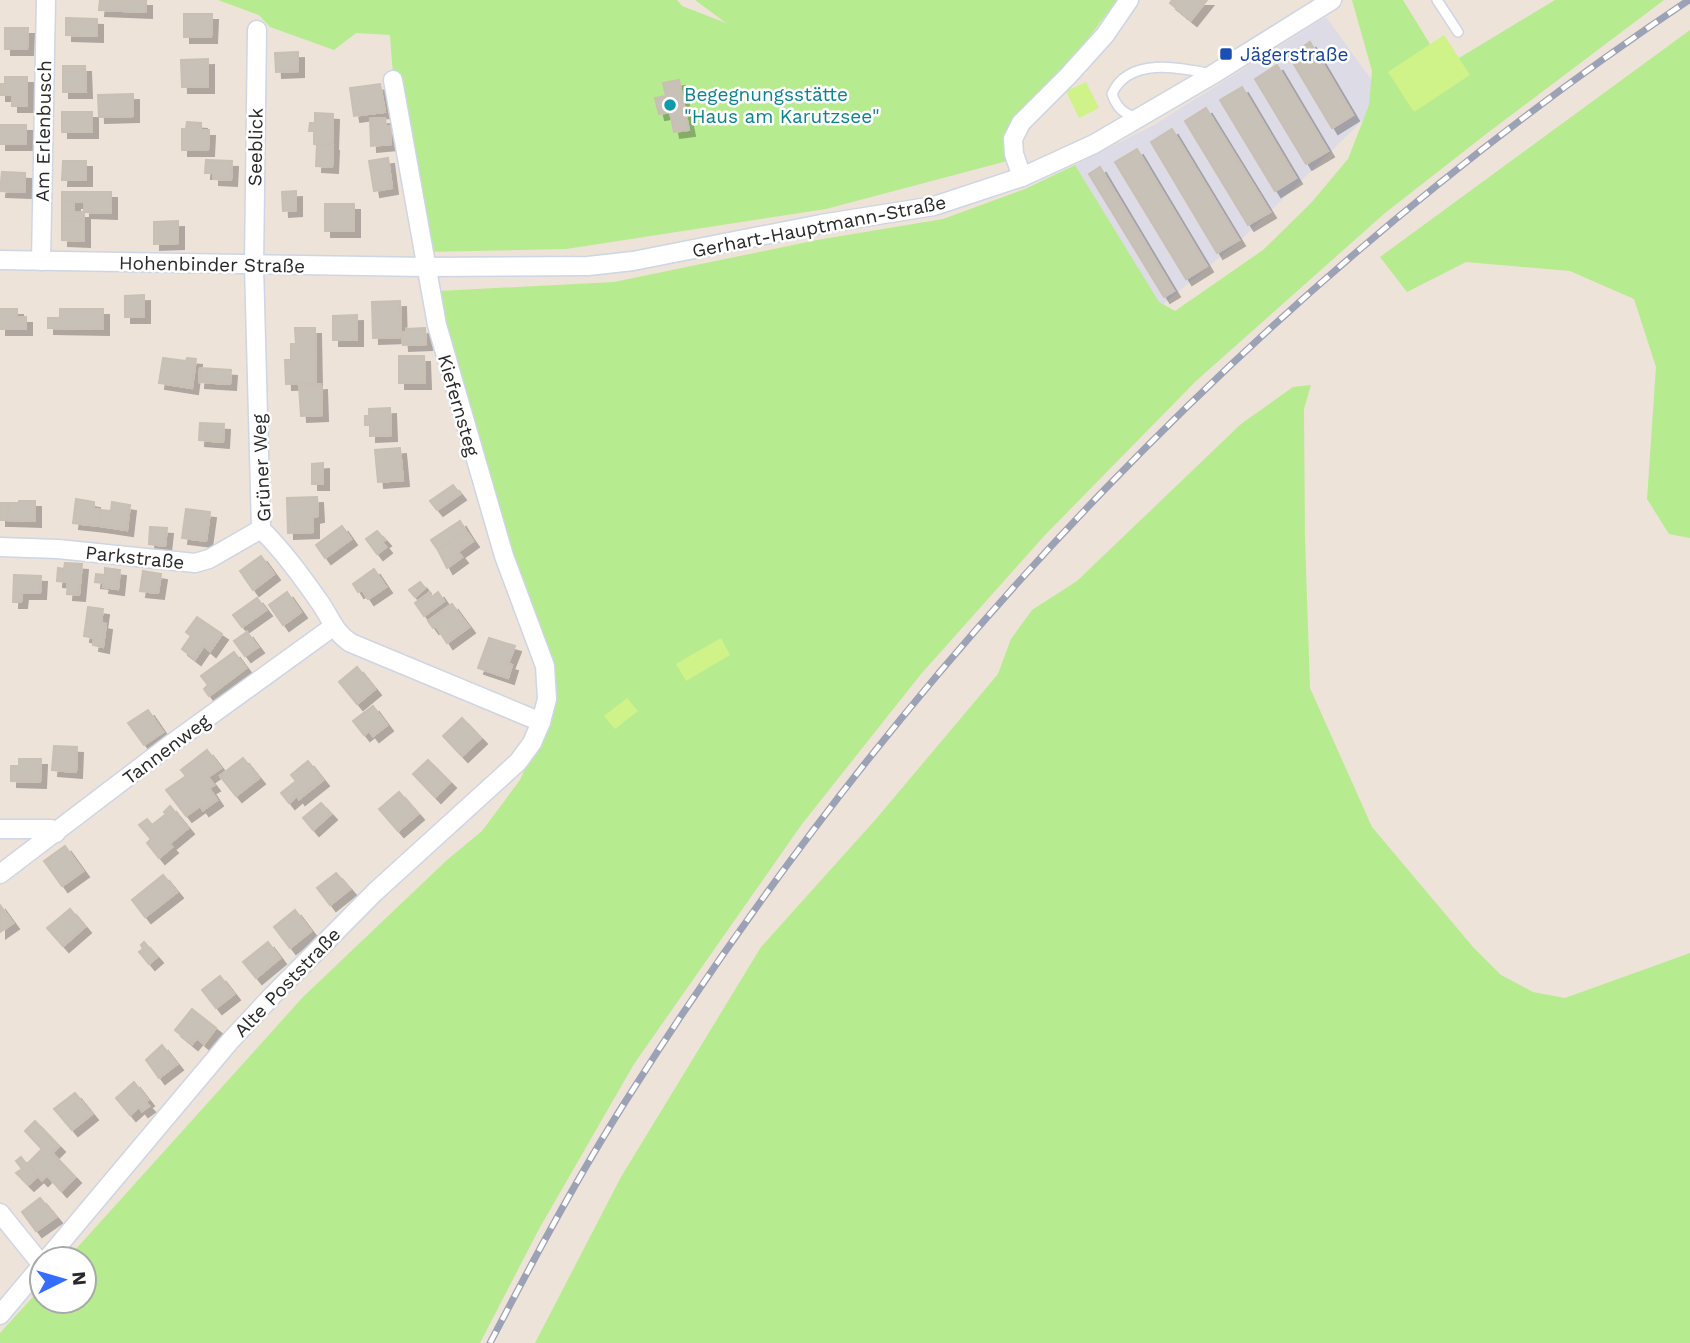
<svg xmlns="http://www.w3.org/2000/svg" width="1690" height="1343" font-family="'Work Sans',sans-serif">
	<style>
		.industrial { fill: #dddbe5 }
		.green { fill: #b7eb8f }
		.pitch { fill: #d0f389 }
		.building { fill: #c8c1b8; stroke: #c9bfb3; stroke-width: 2; filter: url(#shadow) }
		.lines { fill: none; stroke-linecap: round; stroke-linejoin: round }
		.service-casing { stroke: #ced5e4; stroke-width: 12 }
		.minor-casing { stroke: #ced5e4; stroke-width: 21 }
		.service { stroke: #fff; stroke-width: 9 }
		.minor { stroke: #fff; stroke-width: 18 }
		.rail-casing { stroke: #9ca2b6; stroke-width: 7 }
		.rail { stroke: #fff; stroke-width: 4.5; stroke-dasharray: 13; stroke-linecap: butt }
		.transit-dot { fill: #1a4fb4; stroke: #fff; stroke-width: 2.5 }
		.culture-dot { fill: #0f9aa8; stroke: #fff; stroke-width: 2.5 }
		.labels { text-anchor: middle; stroke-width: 5; stroke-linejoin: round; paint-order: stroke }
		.transit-label { font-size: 19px; fill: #164399; stroke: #fff; text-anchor: start }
		.culture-label { font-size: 19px; fill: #0d838f; stroke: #fff; text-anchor: start }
		.street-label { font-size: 19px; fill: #292929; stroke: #fff }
	</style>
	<defs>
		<filter id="shadow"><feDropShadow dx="6" dy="6" stdDeviation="0" flood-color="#0004"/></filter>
	</defs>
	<rect width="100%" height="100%" fill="#ede3d9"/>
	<path class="industrial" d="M1326 17 1376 86V107L1241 240 1161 306 1075 165 1154 125Z"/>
	<g class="green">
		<path d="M218 0H677L682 6 726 23 695 0H1117L1066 68 1007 140V161L826 209 566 249 423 252C409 180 394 108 390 35L356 33 334 50 270 27 259 15Z"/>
		<path d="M1352 0H1403L1444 67 1555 0H1664L1490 131 1385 213 1196 381 1045 535 921 674 802 824 634 1064 539 1229 480 1343H0V1333L42 1287V1301H84V1259H67L303 997 447 860 482 831 520 780 528 762 548 701 465 402 439 291 614 282 817 240 943 219 1025 189 1075 165 1159 302 1175 311 1263 250 1311 203 1348 159 1369 105 1372 71Z"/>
		<path d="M1690 30V538L1669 534 1647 499 1656 367 1634 299 1570 271 1466 262 1407 292 1380 257Z"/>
		<path d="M1311 385 1304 409 1305 540 1310 688 1372 827 1473 947 1501 975 1533 992 1565 998 1690 953V1343H535L621 1177 761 947 876 819 998 674 1011 639 1032 610 1077 581 1241 424 1293 387Z"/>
	</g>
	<g class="pitch">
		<path d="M1444 35 1470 75 1414 112 1388 72Z"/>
		<path d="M1086 82 1099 108 1079 118 1066 91Z"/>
		<path d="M721 638 730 655 686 681 676 664Z"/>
		<path d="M627 698 638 711 615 729 604 716Z"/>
	</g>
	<g class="building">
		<path d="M100 0H146V12L99 10Z"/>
		<path d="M1172 0H1207L1191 20 1170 3Z"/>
		<path d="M184 14H212L211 37H184Z"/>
		<path d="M66 18 97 19V36L66 35Z"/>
		<path d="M5 28H28L27 49H5Z"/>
		<path d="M1310 42 1353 115 1332 128 1289 56Z"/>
		<path d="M298 52V71L276 72 275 53Z"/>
		<path d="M208 59V87H182L181 60Z"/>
		<path d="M1277 65 1328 151 1306 164 1255 79Z"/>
		<path d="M63 66H85L86 92H63Z"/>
		<path d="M5 77H27V106H12V95H0V84H5Z"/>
		<path d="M679 80 689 130 674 132 670 112 659 114 655 98 666 96 663 83Z"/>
		<path d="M380 84 385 112 354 116 350 88Z"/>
		<path d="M1242 87 1296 178 1275 191 1220 100Z"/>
		<path d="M133 94V116L99 117 98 95Z"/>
		<path d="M1206 108 1270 212 1248 225 1185 121Z"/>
		<rect x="62" y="112" width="30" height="20"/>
		<path d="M315 113 333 114 332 145 314 144V131H309L310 123H315Z"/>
		<path d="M385 118 386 126H390L391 144 371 146 370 119Z"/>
		<path d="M187 122 201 123V130H209L208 150H182V129H186Z"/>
		<rect x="0" y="125" width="26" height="19"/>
		<path d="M1172 129 1239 240 1217 253 1151 142Z"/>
		<path d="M317 144 333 145 332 167 316 166Z"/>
		<path d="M1137 149 1207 266 1186 279 1115 162Z"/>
		<path d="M388 158 392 188 374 191 369 161Z"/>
		<path d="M206 160 232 161 231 180 213 179V173H205Z"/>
		<path d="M63 161H86V180H62Z"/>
		<path d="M1100 167 1174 291 1164 297 1089 174Z"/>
		<path d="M2 172 25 173V192L0 191Z"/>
		<path d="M296 191V210L283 211 282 192Z"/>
		<path d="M62 192H111V213L84 212V202H62Z"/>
		<path d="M62 202H74V212H84V221H62Z"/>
		<rect x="325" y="204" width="29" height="27"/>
		<path d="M62 221H84V241L62 240Z"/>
		<path d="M178 221V243L154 244V222Z"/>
		<path d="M144 295V317H125V296Z"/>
		<path d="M400 301 401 337 373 338 372 302Z"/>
		<path d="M0 309H17V317H26V329H0Z"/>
		<path d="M60 309H103V329L48 328V318H60Z"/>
		<path d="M357 315V340H333V316Z"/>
		<path d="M295 328H315L316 383 286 384 285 360H291V344H296Z"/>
		<path d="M425 328 426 344 403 345 402 332H406V329Z"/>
		<path d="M399 356H424L425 383H399Z"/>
		<path d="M163 358 186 361 187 358 196 359 192 388 159 383Z"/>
		<path d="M200 368 231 370 230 384 199 382Z"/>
		<path d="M321 384 322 415 301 416 299 386Z"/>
		<path d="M390 408 391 435 370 436V425H365V416H369V409Z"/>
		<path d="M200 423 224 424 223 442 199 440Z"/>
		<path d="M400 448 403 480 378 482 375 450Z"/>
		<path d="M323 463V484H312V464Z"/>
		<path d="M453 485 460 494 437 510 430 501Z"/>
		<path d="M317 497 318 516 313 517V532L288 533 287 498Z"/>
		<path d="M76 499 94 502V509L101 510 99 526 73 523Z"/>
		<path d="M19 501H35V521L7 520 8 503H19Z"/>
		<path d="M112 502 130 505 127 530 99 526 101 510 111 511Z"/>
		<path d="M0 503H8L7 520H0Z"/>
		<path d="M186 509 210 512 206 541 182 538Z"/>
		<path d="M460 521 466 531 438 550 431 540Z"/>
		<path d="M342 526 351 539 325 558 316 545Z"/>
		<path d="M150 527 167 528 165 546 149 544Z"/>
		<path d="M377 531 385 540 382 542 386 547 377 554 366 539Z"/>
		<path d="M466 531 473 541 458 552 462 557 447 568 438 550Z"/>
		<path d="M261 556 274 574 253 590 240 571Z"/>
		<path d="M65 563 82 564 79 595 67 594 68 582 57 581 58 568 64 569Z"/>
		<path d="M105 568 120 570 118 589 103 587 104 583 95 582 96 574 105 575Z"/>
		<path d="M374 569 386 587 368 599 362 590 358 592 353 584Z"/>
		<path d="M143 571 161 574 158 593 140 591Z"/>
		<path d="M14 575 41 576 40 593H22L21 602H13Z"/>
		<path d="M420 582 425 588 415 597 409 590Z"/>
		<path d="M287 592 301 612 283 625 269 605Z"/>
		<path d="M438 592 444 601 424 616 415 603 429 593 432 597Z"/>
		<path d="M257 598 266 610 242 627 233 615Z"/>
		<path d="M452 604 469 627 447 643 436 626 433 628 428 621Z"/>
		<path d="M88 607 103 609 101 623 106 624 103 647 93 645 94 638 84 636Z"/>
		<path d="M197 617 222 634 210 651 204 646 195 659 182 649 191 636 186 632Z"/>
		<path d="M247 632 258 647 245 656 234 641Z"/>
		<path d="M489 638 515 646 508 664 512 665 508 678 478 668Z"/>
		<path d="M234 652 246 668 209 696 204 689 208 685 201 676Z"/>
		<path d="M357 667 375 689 357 704 339 682Z"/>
		<path d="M373 706 387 725 373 736 369 731 364 735 353 721Z"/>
		<path d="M148 710 163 732 144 745 128 723Z"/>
		<path d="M462 718 481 738 462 756 443 736Z"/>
		<path d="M54 746 77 747 76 772 52 770Z"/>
		<path d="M207 750 221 768 208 777 214 785 209 788 217 800 203 810 200 806 186 816 166 790 186 776 181 770Z"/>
		<path d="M243 758 259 778 236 796 220 776Z"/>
		<path d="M19 759H41L40 782 11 781V766H19Z"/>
		<path d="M428 760 450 782 435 797 413 774Z"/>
		<path d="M308 761 323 780 299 799 297 796 289 803 281 793 296 781 291 775Z"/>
		<path d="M399 792 418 814 398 831 379 809Z"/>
		<path d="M321 803 331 814 313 830 303 818Z"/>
		<path d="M170 806 188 828 169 844 172 847 159 858 147 843 151 839 139 825 147 819 152 825 166 814 164 812Z"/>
		<path d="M65 846 83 871 62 886 44 861Z"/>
		<path d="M336 873 350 889 330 905 317 888Z"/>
		<path d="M163 875 177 892 145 917 132 900Z"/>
		<path d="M0 905 13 923 0 932Z"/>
		<path d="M70 909 85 927 63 946 47 928Z"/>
		<path d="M295 910 311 931 290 948 274 927Z"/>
		<path d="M144 942 157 957 149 964 139 952 143 949 141 945Z"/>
		<path d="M268 942 280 958 256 978 243 962Z"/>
		<path d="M220 976 234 994 216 1008 202 990Z"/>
		<path d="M192 1009 216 1028 204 1044 197 1038 192 1044 175 1030Z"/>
		<path d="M162 1045 177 1064 159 1078 146 1060Z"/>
		<path d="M134 1082 148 1100 145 1102 149 1106 142 1111 139 1107 130 1115 116 1098Z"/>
		<path d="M75 1093 92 1114 72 1130 54 1109Z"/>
		<path d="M35 1121 59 1146 52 1153 75 1177 61 1191 47 1175 42 1180 27 1164 42 1149 25 1131Z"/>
		<path d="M21 1157 37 1177 28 1185 16 1173 22 1169 16 1161Z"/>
		<path d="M40 1198 56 1217 36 1231 22 1212Z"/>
	</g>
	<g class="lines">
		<g class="service-casing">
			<g id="service">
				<path d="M1437 0 1458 32"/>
				<path d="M1136 118C1122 112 1117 108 1112 94 1128 57 1179 67 1211 74"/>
			</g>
		</g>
		<g class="minor-casing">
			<g id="minor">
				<path d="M257 30 254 265 261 529C284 552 302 577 321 604 331 619 335 633 351 643L541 722"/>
				<path d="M1022 177 1014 154 1013 139 1021 123 1068 76 1105 35 1129 0"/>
				<path d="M0 260 425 267 588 266 633 261 821 224 934 206 1022 177 1094 144 1212 75 1332 0"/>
				<path d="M41 261 46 0"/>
				<path d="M0 547 58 549 195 563 209 559 261 529"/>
				<path d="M0 829H51L56 833"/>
				<path d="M0 874 171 744 334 626"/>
				<path d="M0 1213 42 1265"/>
				<path d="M47 1259 231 1040 272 996 375 892 518 762 532 743 541 722 547 699 545 666 504 556 437 325 393 80"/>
				<path d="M0 1315 42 1265"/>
			</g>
		</g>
		<use href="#service" class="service"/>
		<use href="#minor" class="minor"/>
		<g class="rail-casing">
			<path id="rail" d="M490 1343C535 1257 581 1170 634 1088 908 658 1264 284 1689 0"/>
		</g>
		<use href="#rail" class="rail"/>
	</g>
	<rect class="transit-dot" x="1219" y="47" width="14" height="14" rx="3.5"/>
	<circle class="culture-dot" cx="670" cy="105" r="7"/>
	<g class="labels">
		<g class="transit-label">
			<text x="1240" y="61">Jägerstraße</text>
		</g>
		<g class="culture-label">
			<text x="684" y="101">Begegnungsstätte<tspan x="684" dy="22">"Haus am Karutzsee"</tspan></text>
		</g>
		<g class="street-label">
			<text transform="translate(43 131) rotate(-89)" y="7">Am Erlenbusch</text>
			<text transform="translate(255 147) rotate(-89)" y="7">Seeblick</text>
			<text transform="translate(819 226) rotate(-11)" y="7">Gerhart-Hauptmann-Straße</text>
			<text transform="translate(212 264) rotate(1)" y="7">Hohenbinder Straße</text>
			<text transform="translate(459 405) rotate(74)" y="7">Kiefernsteg</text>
			<text transform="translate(261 468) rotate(-93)" y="7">Grüner Weg</text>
			<text transform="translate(135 557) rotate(6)" y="7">Parkstraße</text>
			<text transform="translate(166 749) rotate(-37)" y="7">Tannenweg</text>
			<text transform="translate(287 982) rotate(-46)" y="7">Alte Poststraße</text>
		</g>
	</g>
	<g transform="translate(63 1280) rotate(85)"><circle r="33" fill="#ffffff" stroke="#a9a9a9" stroke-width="2"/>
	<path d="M0-5L12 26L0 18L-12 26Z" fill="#356dff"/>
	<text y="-10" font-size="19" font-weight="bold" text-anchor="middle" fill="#292929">N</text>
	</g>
</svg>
